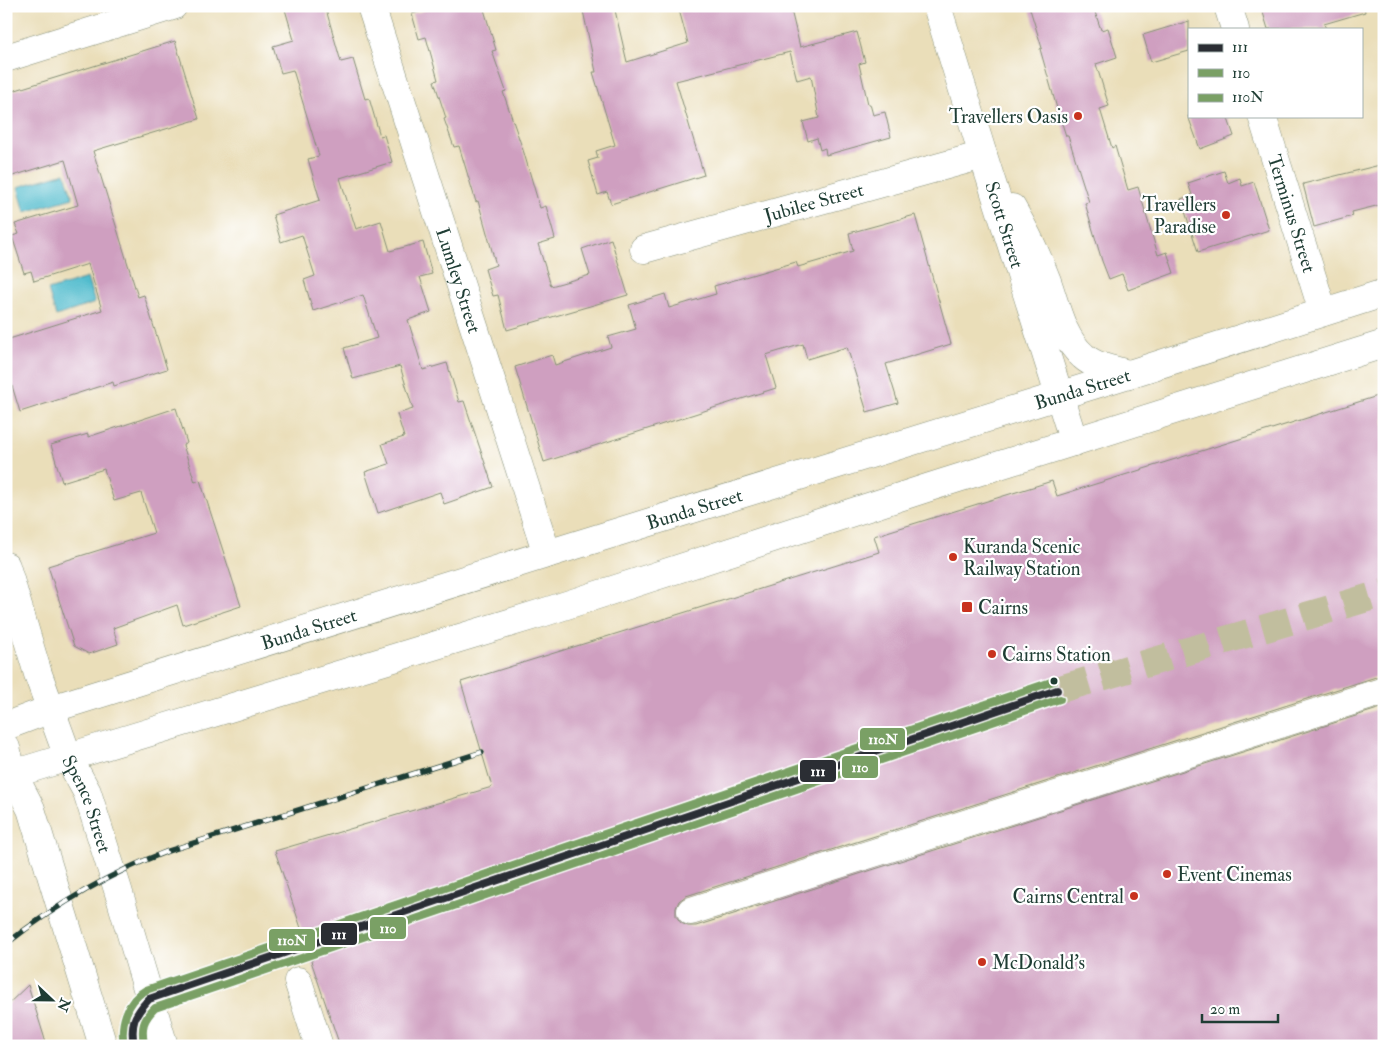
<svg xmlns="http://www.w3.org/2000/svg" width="1390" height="1052" font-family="'IM FELL Double Pica',serif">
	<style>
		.water { fill: #51bccd; stroke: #387c80 }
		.building { fill: #cf9fc0 }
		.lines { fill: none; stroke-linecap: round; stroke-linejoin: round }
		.minor-tunnel { stroke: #c1be9e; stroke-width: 28; stroke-dasharray: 28 14; stroke-linecap: butt }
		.minor-casing { stroke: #848e76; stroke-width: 29 }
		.minor { stroke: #fff; stroke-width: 28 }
		.rail-casing { stroke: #1f3d34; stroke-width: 5.5 }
		.rail { stroke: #fff; stroke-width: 4; stroke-dasharray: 11; stroke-linecap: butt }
		.bus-1-casing { stroke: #fff; stroke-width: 11 }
		.bus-2-casing { stroke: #fff; stroke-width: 11 }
		.bus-3-casing { stroke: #fff; stroke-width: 11 }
		.bus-1 { stroke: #2b2e34; stroke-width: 8 }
		.bus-2 { stroke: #7aa065; stroke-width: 8 }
		.bus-3 { stroke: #7aa065; stroke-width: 8 }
		.poi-dot { fill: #c8321e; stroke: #fff; stroke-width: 2 }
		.bus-dot { fill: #1f3d34; stroke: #fff; stroke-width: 2 }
		.labels { text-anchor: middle; stroke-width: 4.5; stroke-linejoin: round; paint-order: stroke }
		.poi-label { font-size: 19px; fill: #1f3d34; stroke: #fff; text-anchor: start }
		.street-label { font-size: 19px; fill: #1f3d34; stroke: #fff }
		.line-badge { stroke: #fff; stroke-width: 2 }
		.badge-label { font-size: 14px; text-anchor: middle; font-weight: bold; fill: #fff }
	</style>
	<rect width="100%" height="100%" fill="#fff"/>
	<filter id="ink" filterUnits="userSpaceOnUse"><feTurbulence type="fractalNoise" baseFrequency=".02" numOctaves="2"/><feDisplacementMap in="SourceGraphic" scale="10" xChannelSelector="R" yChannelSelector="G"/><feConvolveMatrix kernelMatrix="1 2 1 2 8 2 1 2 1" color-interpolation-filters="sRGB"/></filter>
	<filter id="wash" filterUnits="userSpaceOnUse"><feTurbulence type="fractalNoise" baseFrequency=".0096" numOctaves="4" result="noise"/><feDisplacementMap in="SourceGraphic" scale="20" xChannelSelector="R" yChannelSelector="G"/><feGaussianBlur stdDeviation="1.12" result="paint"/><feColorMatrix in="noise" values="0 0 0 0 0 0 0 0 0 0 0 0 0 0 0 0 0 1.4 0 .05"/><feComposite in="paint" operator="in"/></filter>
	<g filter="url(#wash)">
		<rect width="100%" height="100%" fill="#eadeb9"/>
		<g class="water">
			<path d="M65 173 73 198 25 212 18 187Z"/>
			<path d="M87 278 95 303 56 316 48 290Z"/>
		</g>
		<g id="blocks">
			<g class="building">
				<path d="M284 6H325L341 62 353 59 365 99 369 98 380 136 384 135 392 162 340 178 356 229 381 221 390 251 423 242 432 274 420 277 431 312 408 320 423 370 447 363 459 402 464 401 493 487 444 504 440 492 378 513 365 472 389 464 382 444 404 437 397 414 413 409 400 366 353 379 344 348 377 338 363 295 313 311 304 280 315 276 302 235 281 242 273 215 320 200 308 159 319 156 293 70 281 73 273 46 294 40Z"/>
				<path d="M438 6H483L496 50 492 51 506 91 503 92 524 153 540 208 546 206 555 239 538 244 551 286 590 275 582 249 611 239 628 295 507 330 498 295 493 296 485 269 496 265 478 201 476 202 459 146 454 147 444 119 446 118 434 81 438 80 426 37 419 39 412 14Z"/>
				<path d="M582 6H614L627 62 688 43 678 6H790L800 47 857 32 865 62 859 64 868 104H870L873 115 885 112 891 137 826 155 825 148 820 150 817 138 808 141 803 122 819 118 811 76 797 80 790 52 676 81 704 175 611 204 607 192 598 195 588 161 598 158 596 151 615 145 593 72H596Z"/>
				<path d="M1029 6H1093L1101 30 1108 28 1117 57 1096 64 1109 106 1100 109 1112 148 1115 146 1128 190 1138 187 1158 255 1167 252 1174 273 1128 290 1122 274 1109 279 1102 261 1085 203 1089 202 1068 136H1066L1056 105 1040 49 1042 48Z"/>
				<path d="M1261 6H1364L1365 12 1324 24 1326 29H1268Z"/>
				<path d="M1189 21V51L1151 62 1143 35Z"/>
				<path d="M175 41 199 119 93 151 138 297 144 295 167 369 114 386 113 382 20 412 6 366V340L102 310 88 264 34 281 31 271 24 273 12 236 19 234 15 224 78 205 65 160 6 178V93Z"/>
				<path d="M1188 116H1227L1234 136 1200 149Z"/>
				<path d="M1384 164V204L1352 212 1353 216 1314 227 1303 184Z"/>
				<path d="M1224 171 1228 183 1240 178 1242 186 1254 182 1269 230 1198 252 1181 199 1192 195 1188 183Z"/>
				<path d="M915 215 951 344 886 364 898 403 867 412 847 347 807 359 803 344 766 355 776 388 544 462 515 367 552 355 555 365 611 347 608 337 636 329 629 305 665 294 669 308 716 294 714 286 796 262 798 267 853 251 849 233Z"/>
				<path d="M1384 394V676H1379L686 896 679 901 676 908V916L681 923 688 926H696L1384 707V1046H340L311 961 318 956 321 950V941L316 934 310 931H302L275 851 492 787 461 682 879 552 874 536 1052 481 1057 496Z"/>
				<path d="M176 408 187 443 183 445 195 482 200 480 241 606 183 625 177 605 113 628 118 644 89 654 74 646 48 566 154 533 141 493 114 501 104 469 62 482 51 445 88 434V437Z"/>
				<path d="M28 985 47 1046H6V1006Z"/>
			</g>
		</g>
	</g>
	<g filter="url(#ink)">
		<use href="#blocks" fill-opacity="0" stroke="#848e76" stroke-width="1"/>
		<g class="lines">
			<path class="minor-tunnel" d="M306 946 1057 690 1384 593"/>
			<g class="minor-casing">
				<g id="minor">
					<path id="s1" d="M371 6 547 554"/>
					<path id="s2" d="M937 6 983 155 1074 442"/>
					<path d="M1228 6 1235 29"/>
					<path d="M6 58 173 6"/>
					<path id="s3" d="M1262 116 1323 312"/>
					<path d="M1012 208C1026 232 1037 255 1047 281 1056 306 1062 338 1083 356 1095 367 1114 370 1129 374"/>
					<path id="s4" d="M644 249 983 155"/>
					<path id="s5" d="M6 566 38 674 68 757 87 792 118 890 164 1046"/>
					<path id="s6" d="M6 726 51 709 547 554 1129 374 1384 293"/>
					<path d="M6 748 13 774 31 809 103 1046"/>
					<path d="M6 776 545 612 930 487 1384 344"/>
					<path d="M691 911 1384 691"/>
					<path d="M298 981 319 1046"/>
					<path d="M134 1046C129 1023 134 1015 149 999L306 946"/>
				</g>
			</g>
			<use href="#minor" class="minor"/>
			<g class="rail-casing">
				<path id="rail" d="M6 944C56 905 110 873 168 851L482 752"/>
			</g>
			<use href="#rail" class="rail"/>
			<g class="bus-1-casing">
				<path id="bus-1" d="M134 1046C130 1024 134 1015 149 999L1057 690"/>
			</g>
			<g class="bus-2-casing">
				<path id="bus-2" d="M144 1044C141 1027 143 1020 155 1008L1060 699"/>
			</g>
			<g class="bus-3-casing">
				<path id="bus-3" d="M124 1046C120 1025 126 1001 146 990L1054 681"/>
			</g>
			<use href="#bus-1" class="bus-1"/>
			<use href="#bus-2" class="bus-2"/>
			<use href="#bus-3" class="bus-3"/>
		</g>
	</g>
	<g class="poi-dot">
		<circle cx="1078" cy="116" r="5"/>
		<circle cx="1226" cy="215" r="5"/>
		<circle cx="953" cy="557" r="5"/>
		<rect x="961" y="601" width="12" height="12" rx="2.5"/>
		<circle cx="992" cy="654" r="5"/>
		<circle cx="1167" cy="874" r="5"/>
		<circle cx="1134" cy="896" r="5"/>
		<circle cx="982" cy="962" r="5"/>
	</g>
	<circle class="bus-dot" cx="1054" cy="681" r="4.5"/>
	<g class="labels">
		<g class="poi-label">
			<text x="1068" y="123" text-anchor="end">Travellers Oasis</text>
			<text x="1216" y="211" text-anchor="end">Travellers<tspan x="1216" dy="22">Paradise</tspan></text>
			<text x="963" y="553">Kuranda Scenic<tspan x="963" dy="22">Railway Station</tspan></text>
			<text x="978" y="614">Cairns</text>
			<text x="1002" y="661">Cairns Station</text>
			<text x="1177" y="881">Event Cinemas</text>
			<text x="1124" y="903" text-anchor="end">Cairns Central</text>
			<text x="992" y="969">McDonald's</text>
		</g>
		<g class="street-label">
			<text dy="7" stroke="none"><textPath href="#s4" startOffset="176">Jubilee Street</textPath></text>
			<text dy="7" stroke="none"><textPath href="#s3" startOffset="102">Terminus Street</textPath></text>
			<text dy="7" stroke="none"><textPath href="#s2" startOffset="229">Scott Street</textPath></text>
			<text dy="7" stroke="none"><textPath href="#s1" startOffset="288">Lumley Street</textPath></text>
			<text dy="7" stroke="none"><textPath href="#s6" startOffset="1128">Bunda Street</textPath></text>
			<text dy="7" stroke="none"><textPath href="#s6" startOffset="722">Bunda Street</textPath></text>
			<text dy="7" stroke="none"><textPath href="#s6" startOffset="318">Bunda Street</textPath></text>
			<text dy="7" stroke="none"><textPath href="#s5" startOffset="252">Spence Street</textPath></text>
		</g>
	</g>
	<g class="line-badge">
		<rect x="859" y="727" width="47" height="24" rx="5" fill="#7aa065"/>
		<rect x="841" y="755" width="38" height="24" rx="5" fill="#7aa065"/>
		<rect x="799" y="759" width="38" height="24" rx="5" fill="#2b2e34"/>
		<rect x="369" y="916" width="38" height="24" rx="5" fill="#7aa065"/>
		<rect x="320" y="922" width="38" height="24" rx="5" fill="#2b2e34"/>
		<rect x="268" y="928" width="48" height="24" rx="5" fill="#7aa065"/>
	</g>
	<g class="badge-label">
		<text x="883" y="744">110N</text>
		<text x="860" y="772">110</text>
		<text x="818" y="776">111</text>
		<text x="388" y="933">110</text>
		<text x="339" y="939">111</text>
		<text x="292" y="945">110N</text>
	</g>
	<rect width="1390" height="1052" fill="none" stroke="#fff" stroke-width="25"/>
	<rect x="1188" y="28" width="175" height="90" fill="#ffffff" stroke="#a5b1ae"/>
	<rect x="1198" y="44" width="25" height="8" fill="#2b2e34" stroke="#a5b1ae"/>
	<text x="1232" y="52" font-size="15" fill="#1f3d34">111</text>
	<rect x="1198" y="69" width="25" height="8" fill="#7aa065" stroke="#a5b1ae"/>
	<text x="1232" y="78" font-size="15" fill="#1f3d34">110</text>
	<rect x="1198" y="94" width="25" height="8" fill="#7aa065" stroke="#a5b1ae"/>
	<text x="1232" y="102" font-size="15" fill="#1f3d34">110N</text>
	<g transform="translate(52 1000) rotate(112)" stroke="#ffffff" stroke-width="4" paint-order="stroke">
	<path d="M0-4L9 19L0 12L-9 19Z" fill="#1f3d34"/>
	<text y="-8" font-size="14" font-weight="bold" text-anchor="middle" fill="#1f3d34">N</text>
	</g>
	<path d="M1202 1014v8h76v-8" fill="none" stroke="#1f3d34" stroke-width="2.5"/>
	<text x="1210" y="1014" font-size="15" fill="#1f3d34" stroke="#ffffff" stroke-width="4" paint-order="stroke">20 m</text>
</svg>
